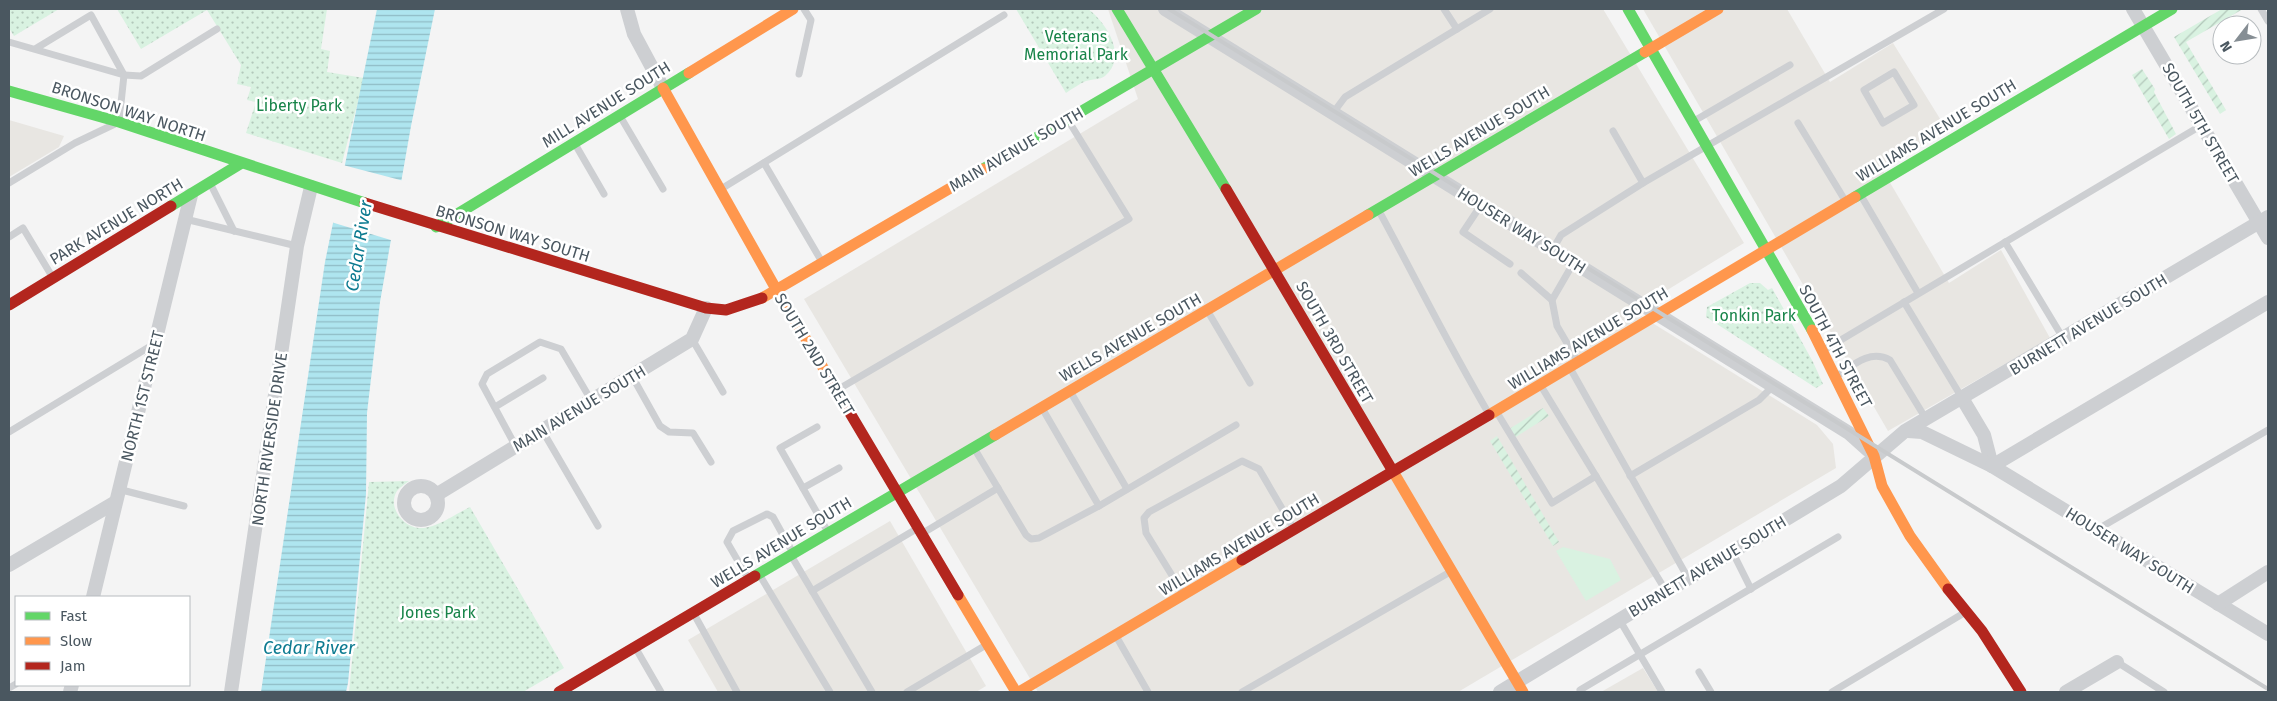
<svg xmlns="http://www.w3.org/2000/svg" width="2277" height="701" font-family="'Fira Sans',sans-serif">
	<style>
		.commercial { fill: #e8e6e2 }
		.grass { fill: #d9f2e1 }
		.park { fill: url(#park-dots) }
		.garden { fill: url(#garden-furrows) }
		.water { fill: url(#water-rules) }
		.pier { fill: #f4f4f4 }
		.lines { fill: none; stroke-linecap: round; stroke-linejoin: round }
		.lane { stroke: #cdcfd2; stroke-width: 7 }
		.street { stroke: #cdcfd2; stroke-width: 14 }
		.fast { stroke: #63d668; stroke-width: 11 }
		.slow { stroke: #ff974d; stroke-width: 11 }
		.jam { stroke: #b3261e; stroke-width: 11 }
		.rail { stroke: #c8cacc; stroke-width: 4 }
		.labels { text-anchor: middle; stroke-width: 5; stroke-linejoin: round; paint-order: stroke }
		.park-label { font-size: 16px; fill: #188449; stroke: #fff }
		.street-label { font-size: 16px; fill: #4a5760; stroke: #fff }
		.water-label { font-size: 18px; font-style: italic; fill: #0d7b91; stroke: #fff }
	</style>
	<defs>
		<pattern id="park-dots" width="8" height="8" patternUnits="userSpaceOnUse" patternTransform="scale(1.25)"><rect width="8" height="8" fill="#d9f2e1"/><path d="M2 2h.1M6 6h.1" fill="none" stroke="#b2c7ba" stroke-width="1.8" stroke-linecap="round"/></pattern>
		<pattern id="garden-furrows" width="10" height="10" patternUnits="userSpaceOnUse" patternTransform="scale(1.25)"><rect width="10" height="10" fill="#d9f2e1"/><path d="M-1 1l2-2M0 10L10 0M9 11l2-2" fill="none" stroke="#b2c7ba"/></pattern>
		<pattern id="water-rules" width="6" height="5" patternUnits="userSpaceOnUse" patternTransform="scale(1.25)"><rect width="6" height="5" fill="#aee5ef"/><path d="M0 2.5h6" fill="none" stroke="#90bcc5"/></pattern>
	</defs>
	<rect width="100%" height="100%" fill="#f4f4f4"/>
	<g class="commercial">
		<path d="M1108 9H1603L1744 243 1633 311 1817 425 1833 444 1836 468 1458 692H1038L804 299 1138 99Z"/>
		<path d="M1643 9H1787L1830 82 1893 43 1947 130 1882 169 1949 283 2001 250 2050 338 1888 431Z"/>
		<path d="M9 120 64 136 59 147 9 177Z"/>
		<path d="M890 521 986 686 976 692H718L688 640Z"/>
		<path d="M1643 668 1658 692H1601Z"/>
	</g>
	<path class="grass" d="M1563 547 1610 559 1621 580 1586 601 1556 551Z"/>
	<g class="park">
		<path d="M9 9H59L14 36 9 28Z"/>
		<path d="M117 9H327L321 49 330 51 327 72 364 78 342 163 246 133 256 102 247 100 251 87 237 84 241 65 207 10 141 49Z"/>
		<path d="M1016 9H1088C1107 23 1128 57 1105 76 1100 80 1092 79 1086 81 1079 84 1072 89 1066 93Z"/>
		<path d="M1750 283H1760L1768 290 1772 288 1813 362 1823 384 1816 388 1706 317 1707 307Z"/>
		<path d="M409 481C405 484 400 487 397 491 387 507 403 527 419 528 436 529 455 514 470 507L564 668 523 692H349L369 482Z"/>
	</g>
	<g class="garden">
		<path d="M2222 9H2243L2186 42 2226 110 2220 114 2174 37Z"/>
		<path d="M2142 69 2155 89 2154 92 2176 134 2169 139 2132 75Z"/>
		<path d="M1543 408 1549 416 1514 438 1509 429Z"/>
		<path d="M1497 436 1559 542 1553 546 1490 441Z"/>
	</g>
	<path class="water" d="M377 9H435L411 126 380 302 367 413 366 494 348 683 346 692H261L325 262Z"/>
	<path class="pier" d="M343 165 404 181 394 241 331 222Z"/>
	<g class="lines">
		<g class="lane">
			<path d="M1444 9 1457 29"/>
			<path d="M2261 9 2268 21"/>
			<path d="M9 42 124 75 91 15 35 49"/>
			<path d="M1894 72 1914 105 1883 123 1864 90Z"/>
			<path d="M799 74 811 20 804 9"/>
			<path d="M1333 113 1345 97 1490 9"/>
			<path d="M620 116 663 189"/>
			<path d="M1694 121 1790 65"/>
			<path d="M1798 123 1846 202"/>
			<path d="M1613 131 1643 183"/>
			<path d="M575 144 604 194"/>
			<path d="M764 163 822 262"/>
			<path d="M9 183 75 143 119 122 124 75 141 76 217 29"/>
			<path d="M210 183 234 231"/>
			<path d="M721 189 1004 15"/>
			<path d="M1860 194 1918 293"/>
			<path d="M1481 205 1463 232 1510 264"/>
			<path d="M1379 211C1416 279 1450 348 1489 414"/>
			<path d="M185 219 297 246"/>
			<path d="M9 237 23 228 53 278"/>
			<path d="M2005 242 2063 338"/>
			<path d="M1553 249 1561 235 1643 183 1944 9"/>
			<path d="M1574 262 1552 300 1557 326 1578 362"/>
			<path d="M1521 273 1552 300"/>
			<path d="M1904 302 1962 398"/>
			<path d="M1207 310 1250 383"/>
			<path d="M692 339 723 392"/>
			<path d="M1824 350 2202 125"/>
			<path d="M1570 368 1688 578"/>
			<path d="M632 376 660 426 669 432 693 433 711 462"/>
			<path d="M1837 376C1853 365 1870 349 1890 360L1926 419"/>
			<path d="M1541 386 1666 591"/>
			<path d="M837 390 1129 219 1068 120"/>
			<path d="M1070 391 1127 489"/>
			<path d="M495 407 543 378"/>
			<path d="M1042 408 1099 506 1236 425"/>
			<path d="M1496 411 1552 503 1596 476"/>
			<path d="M817 427 780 448 828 532"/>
			<path d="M542 430 598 526"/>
			<path d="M9 432 154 344"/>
			<path d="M516 447 482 384 487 374 540 342 561 349 591 400"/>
			<path d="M974 448 1026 535 1031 539 1039 538 1099 506"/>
			<path d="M1630 476 1759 400 1773 386"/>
			<path d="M803 488 839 468"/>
			<path d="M118 489 184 506"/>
			<path d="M2098 529 2268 430"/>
			<path d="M923 533 998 488"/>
			<path d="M1732 551 1751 589"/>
			<path d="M792 557 872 692"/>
			<path d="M759 574 830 692"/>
			<path d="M749 580 727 542 733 531 767 514 773 517 793 553"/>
			<path d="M812 591 918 528"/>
			<path d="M1184 595 1146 533 1144 518 1149 512 1242 461 1259 469 1294 529"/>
			<path d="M694 614 737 692"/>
			<path d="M1619 619 1662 692"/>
			<path d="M1116 636 1148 692"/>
			<path d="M635 647 661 692"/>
			<path d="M2117 662 2164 692"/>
			<path d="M1699 672 1711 692"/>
			<path d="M9 688 16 684"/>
			<path d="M1580 690 1838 537"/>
			<path d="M907 692 986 645"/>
			<path d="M1242 692 1450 572"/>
			<path d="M1832 692 1964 613"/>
		</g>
		<g class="street">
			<path d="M627 9 634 34 663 88"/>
			<path d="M1165 9 1849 433 1868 450"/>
			<path d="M2133 9 2268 238"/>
			<path d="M1962 398 1984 435 1992 466"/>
			<path d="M1908 431 1922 432 1992 466 2268 634"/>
			<path d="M1992 466 2268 302"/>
			<circle cx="421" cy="503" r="17"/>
			<path d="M436 495 692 339 706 308"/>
			<path d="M9 565 114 503"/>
			<path d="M93 597 191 195"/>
			<path d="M2218 604 2268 572"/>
			<path d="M70 692 72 685"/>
			<path d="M231 692 297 246 311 187"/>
			<path d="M1500 692 1841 486 1905 431 2268 217"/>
			<path d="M2066 692 2117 662"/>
		</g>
		<g class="fast">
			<path d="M1117 9 1226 189"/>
			<path d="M1628 9 1812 330"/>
			<path d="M9 91 119 122 365 203"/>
			<path d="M983 169 1256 9"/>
			<path d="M1855 197 2172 9"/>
			<path d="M171 206 240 164"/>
			<path d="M1368 215 1645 52"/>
			<path d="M436 227 689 73"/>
			<path d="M755 576 995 435"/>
		</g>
		<g class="slow">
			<path d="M1645 52 1718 9"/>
			<path d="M689 73 793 9"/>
			<path d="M663 88 776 289 828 376"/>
			<path d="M762 298 983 169"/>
			<path d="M1812 330 1874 456 1882 486 1910 536 1948 589"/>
			<path d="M1489 415 1855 197"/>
			<path d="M995 435 1368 215"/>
			<path d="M1391 468 1523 692"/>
			<path d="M958 595 1016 692"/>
			<path d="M1019 692 1242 560"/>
		</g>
		<g class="jam">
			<path d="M1226 189 1391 468"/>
			<path d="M365 203 706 308 726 310 762 298"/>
			<path d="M9 305 171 206"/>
			<path d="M828 376 958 595"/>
			<path d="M1242 560 1489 415"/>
			<path d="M1948 589 1982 631 2021 692"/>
			<path d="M559 692 755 576"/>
		</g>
		<path class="rail" d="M1169 9 2268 689"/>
	</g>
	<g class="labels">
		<g class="park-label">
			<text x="1076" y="42">Veterans<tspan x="1076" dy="18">Memorial Park</tspan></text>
			<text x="299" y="111">Liberty Park</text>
			<text x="1754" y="321">Tonkin Park</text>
			<text x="438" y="618">Jones Park</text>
		</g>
		<g class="street-label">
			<text transform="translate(606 104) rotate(-32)" y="6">MILL AVENUE SOUTH</text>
			<text transform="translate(129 111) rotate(18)" y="6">BRONSON WAY NORTH</text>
			<text transform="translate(2201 123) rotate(60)" y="6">SOUTH 5TH STREET</text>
			<text transform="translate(1936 130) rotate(-31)" y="6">WILLIAMS AVENUE SOUTH</text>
			<text transform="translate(1479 131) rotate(-31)" y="6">WELLS AVENUE SOUTH</text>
			<text transform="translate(1016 149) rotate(-30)" y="6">MAIN AVENUE SOUTH</text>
			<text transform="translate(116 221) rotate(-31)" y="6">PARK AVENUE NORTH</text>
			<text transform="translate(1522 230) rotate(32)" y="6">HOUSER WAY SOUTH</text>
			<text transform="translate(513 233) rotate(17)" y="6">BRONSON WAY SOUTH</text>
			<text transform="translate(2088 324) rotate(-31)" y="6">BURNETT AVENUE SOUTH</text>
			<text transform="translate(1130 337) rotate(-30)" y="6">WELLS AVENUE SOUTH</text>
			<text transform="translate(1588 338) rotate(-31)" y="6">WILLIAMS AVENUE SOUTH</text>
			<text transform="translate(1335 342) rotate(60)" y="6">SOUTH 3RD STREET</text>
			<text transform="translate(1836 346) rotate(62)" y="6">SOUTH 4TH STREET</text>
			<text transform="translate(815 354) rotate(59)" y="6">SOUTH 2ND STREET</text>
			<text transform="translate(142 396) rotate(-76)" y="6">NORTH 1ST STREET</text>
			<text transform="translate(579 408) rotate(-31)" y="6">MAIN AVENUE SOUTH</text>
			<text transform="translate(269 439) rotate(-82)" y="6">NORTH RIVERSIDE DRIVE</text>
			<text transform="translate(781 542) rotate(-31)" y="6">WELLS AVENUE SOUTH</text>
			<text transform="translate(1239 544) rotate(-31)" y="6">WILLIAMS AVENUE SOUTH</text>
			<text transform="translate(2130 550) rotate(32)" y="6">HOUSER WAY SOUTH</text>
			<text transform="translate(1707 566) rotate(-31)" y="6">BURNETT AVENUE SOUTH</text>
		</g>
		<g class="water-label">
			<text transform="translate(359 246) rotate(-81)" y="6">Cedar River</text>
			<text x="309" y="654">Cedar River</text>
		</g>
	</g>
	<rect width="2277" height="701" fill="none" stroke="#4a5760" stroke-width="20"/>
	<rect x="15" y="596" width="175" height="90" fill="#ffffff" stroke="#b7bcbf"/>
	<rect x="25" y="612" width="25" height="8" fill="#63d668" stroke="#b7bcbf"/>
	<text x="60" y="621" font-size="15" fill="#4a5760">Fast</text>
	<rect x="25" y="637" width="25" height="8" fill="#ff974d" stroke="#b7bcbf"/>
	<text x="60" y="646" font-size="15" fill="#4a5760">Slow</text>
	<rect x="25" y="662" width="25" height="8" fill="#b3261e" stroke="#b7bcbf"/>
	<text x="60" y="671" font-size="15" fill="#4a5760">Jam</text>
	<g transform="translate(2237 40) rotate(239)"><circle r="24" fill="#ffffff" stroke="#b7bcbf"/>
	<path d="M0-4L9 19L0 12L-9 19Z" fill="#868e94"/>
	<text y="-8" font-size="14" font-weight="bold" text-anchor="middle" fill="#4a5760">N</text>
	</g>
</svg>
